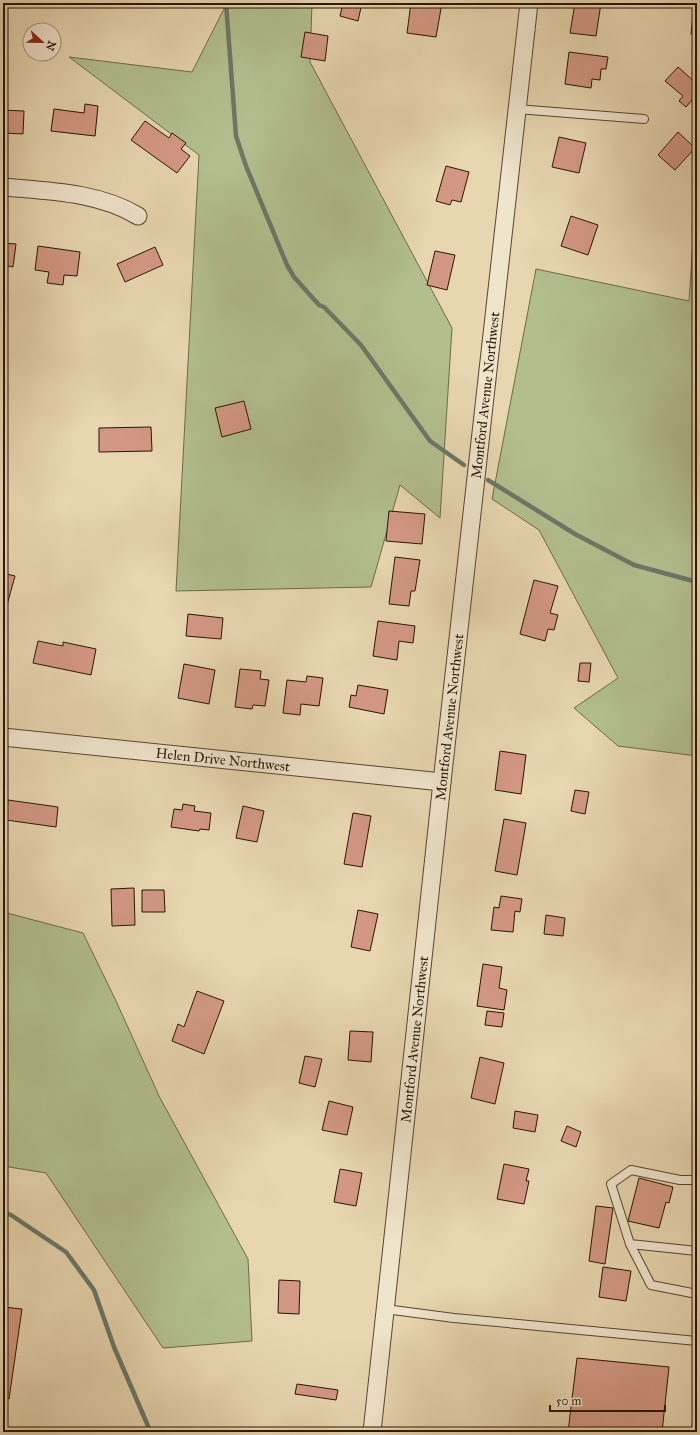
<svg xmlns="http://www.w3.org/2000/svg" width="700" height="1435" font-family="'IM FELL Great Primer',serif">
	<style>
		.green { fill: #b2be8e; stroke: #6e6a48 }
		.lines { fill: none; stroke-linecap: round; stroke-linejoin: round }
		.stream { stroke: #6c7766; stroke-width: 4.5 }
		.building { fill: #d39884; stroke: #2b1502 }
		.lane-casing { stroke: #5a452e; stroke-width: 10 }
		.street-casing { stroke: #5a452e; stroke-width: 19 }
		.lane { stroke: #efe4cc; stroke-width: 8 }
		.street { stroke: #efe4cc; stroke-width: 17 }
		.labels { text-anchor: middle; stroke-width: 3; stroke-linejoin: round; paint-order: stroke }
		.street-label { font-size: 14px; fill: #2b1502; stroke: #efe4cc }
	</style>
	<rect width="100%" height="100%" fill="#e7d6b0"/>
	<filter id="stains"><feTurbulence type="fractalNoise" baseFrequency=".005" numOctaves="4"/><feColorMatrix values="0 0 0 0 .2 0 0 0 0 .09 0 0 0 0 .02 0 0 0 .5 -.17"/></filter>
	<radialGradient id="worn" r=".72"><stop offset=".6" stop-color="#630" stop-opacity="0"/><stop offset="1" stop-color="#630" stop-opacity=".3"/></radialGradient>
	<g class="green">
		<path d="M227 3H312L310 62 452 328 440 518 400 485 371 587 176 591 199 155 69 57 192 72Z"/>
		<path d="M697 180V756L618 746 574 708 618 678 539 530 492 499 536 269 689 301Z"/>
		<path d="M3 912 83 933 116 1001 160 1098 248 1259 252 1341 163 1348 46 1173 3 1166Z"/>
	</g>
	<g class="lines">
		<g class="stream">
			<path d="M226 3 236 136 246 166 287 265 294 277 319 305 324 307 361 345 430 441 464 465"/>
			<path d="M488 480 575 534 634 565 697 582"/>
			<path d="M3 1212 11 1215 66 1252 94 1290 114 1347 148 1426 149 1432"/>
		</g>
	</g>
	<g class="building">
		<path d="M343 3H362L358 21 340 16Z"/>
		<path d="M411 3H442L436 37 407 33Z"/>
		<path d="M575 3H601L596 36 570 33Z"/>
		<path d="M693 14 697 15V34H691Z"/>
		<path d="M305 32 328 36 325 61 301 57Z"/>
		<path d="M569 52 608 57 606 69H601L600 80 592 79 591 88 565 84Z"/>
		<path d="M678 67 697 84V94L686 107 679 101 683 96 665 81Z"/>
		<path d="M85 104 98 106 95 136 51 131 54 109 84 113Z"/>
		<path d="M3 110 24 111 23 134 3 133Z"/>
		<path d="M145 121 169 138 172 133 186 143 181 149 190 156 177 173 131 140Z"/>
		<path d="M678 132 695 148 675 170 658 155Z"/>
		<path d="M559 137 586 143 579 173 552 167Z"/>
		<path d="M446 166 469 172 461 202 452 200 450 205 436 201Z"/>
		<path d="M571 216 598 225 588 255 561 246Z"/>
		<path d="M3 243 16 244 13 267 3 265Z"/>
		<path d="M38 246 80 252 77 276 64 275 63 285 47 283 49 272 35 270Z"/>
		<path d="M155 247 163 265 125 282 117 264Z"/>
		<path d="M435 251 455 255 447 290 427 285Z"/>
		<path d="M244 401 251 429 222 437 215 408Z"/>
		<path d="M151 427 152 451 99 452V428Z"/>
		<path d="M389 511 425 514 422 544 386 541Z"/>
		<path d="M395 557 420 560 415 591H411L409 606 389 604Z"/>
		<path d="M3 573 15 576 7 605 3 604Z"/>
		<path d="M534 580 558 586 550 613 558 615 554 630 548 629 545 641 520 634Z"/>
		<path d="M188 614 223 618 221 639 186 636Z"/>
		<path d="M378 621 415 626 413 643 399 641 397 660 373 656Z"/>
		<path d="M38 641 63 646V642L96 649 91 675 33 663Z"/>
		<path d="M580 663H591L589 682 578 681Z"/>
		<path d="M184 664 215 670 209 704 178 698Z"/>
		<path d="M240 669 261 671 260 679 269 680 265 706 253 705 252 709 235 707Z"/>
		<path d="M307 676 323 678 319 706 301 704 300 715 283 713 287 680 306 682Z"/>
		<path d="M358 685 388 690 384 714 349 707 351 695 356 696Z"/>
		<path d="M500 751 526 755 521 794 495 790Z"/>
		<path d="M575 790 589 792 585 814 571 811Z"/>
		<path d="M8 800 58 807 56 827 6 820Z"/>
		<path d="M183 804 195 806 194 811 211 813 209 830 200 829 199 831 171 827 174 809 182 810Z"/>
		<path d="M243 806 264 811 257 842 236 838Z"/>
		<path d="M353 813 371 816 362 867 344 864Z"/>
		<path d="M504 819 526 823 517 875 495 871Z"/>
		<path d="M134 888 135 925 112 926 111 889Z"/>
		<path d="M142 890H164L165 912H142Z"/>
		<path d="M501 896 522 899 520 912 515 911 513 932 491 930 494 907 499 908Z"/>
		<path d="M358 910 378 914 370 951 351 947Z"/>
		<path d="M546 915 565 918 563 936 544 934Z"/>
		<path d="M483 964 502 967 499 988 507 990 504 1010 477 1006Z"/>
		<path d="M197 991 224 1001 204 1054 172 1041 178 1024 184 1027Z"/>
		<path d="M487 1011 504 1013 502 1027 485 1025Z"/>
		<path d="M350 1031 373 1032 371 1062 348 1060Z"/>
		<path d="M305 1056 322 1059 315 1087 299 1083Z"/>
		<path d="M480 1057 504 1063 495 1104 471 1098Z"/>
		<path d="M329 1101 353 1107 347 1135 322 1130Z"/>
		<path d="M515 1111 538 1115 535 1132 513 1128Z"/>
		<path d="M567 1126 581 1132 576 1147 561 1141Z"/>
		<path d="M504 1164 529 1169 526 1181H529L524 1204 497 1199Z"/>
		<path d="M340 1169 362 1173 356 1206 334 1202Z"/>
		<path d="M639 1178 673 1187 669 1203 666 1202 659 1228 628 1221Z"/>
		<path d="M596 1206 613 1208 605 1264 589 1261Z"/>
		<path d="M603 1267 631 1271 626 1301 599 1297Z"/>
		<path d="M279 1280 300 1281 299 1314 278 1313Z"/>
		<path d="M3 1307 22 1309 9 1399 3 1398Z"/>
		<path d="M577 1358 669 1367 662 1432H568Z"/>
		<path d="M297 1384 338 1390 336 1400 295 1394Z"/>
	</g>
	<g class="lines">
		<g class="lane-casing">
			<g id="lane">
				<path d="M517 109 644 119"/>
				<path d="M697 1180H680L631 1170 611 1184 630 1244 697 1251"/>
				<path d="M630 1244 651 1285 697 1294"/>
				<path d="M385 1309 454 1318 697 1341"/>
				<path d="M696 1432 697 1422"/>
			</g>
		</g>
		<g class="street-casing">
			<g id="street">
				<path d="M3 187C49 191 98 192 138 216"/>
				<path id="s1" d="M3 737 442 782"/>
				<path id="s2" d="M372 1432 442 782 529 3"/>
			</g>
		</g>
		<use href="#lane" class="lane"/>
		<use href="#street" class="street"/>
	</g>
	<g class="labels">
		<g class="street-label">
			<text dy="5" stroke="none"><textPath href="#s2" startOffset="1043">Montford Avenue Northwest</textPath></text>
			<text dy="5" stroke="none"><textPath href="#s2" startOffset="719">Montford Avenue Northwest</textPath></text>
			<text dy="5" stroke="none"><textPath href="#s1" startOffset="221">Helen Drive Northwest</textPath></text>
			<text dy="5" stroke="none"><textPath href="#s2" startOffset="395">Montford Avenue Northwest</textPath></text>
		</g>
	</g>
	<rect width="700" height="1435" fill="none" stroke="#e7d6b0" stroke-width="16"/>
	<rect x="4" y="4" width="692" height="1427" fill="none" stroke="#2b1502" stroke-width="2"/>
	<rect x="8" y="8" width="684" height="1419" fill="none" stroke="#2b1502"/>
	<g transform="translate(42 42) rotate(112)"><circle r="19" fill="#efe4cc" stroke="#a1917b"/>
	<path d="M0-3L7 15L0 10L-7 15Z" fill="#8f2418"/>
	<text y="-6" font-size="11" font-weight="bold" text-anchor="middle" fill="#2b1502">N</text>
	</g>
	<path d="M550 1405v6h115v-6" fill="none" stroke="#2b1502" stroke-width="2"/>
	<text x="556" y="1405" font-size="12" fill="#2b1502" stroke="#efe4cc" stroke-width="3" paint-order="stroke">50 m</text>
	<rect width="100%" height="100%" filter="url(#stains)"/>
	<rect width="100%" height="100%" fill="url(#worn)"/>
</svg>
